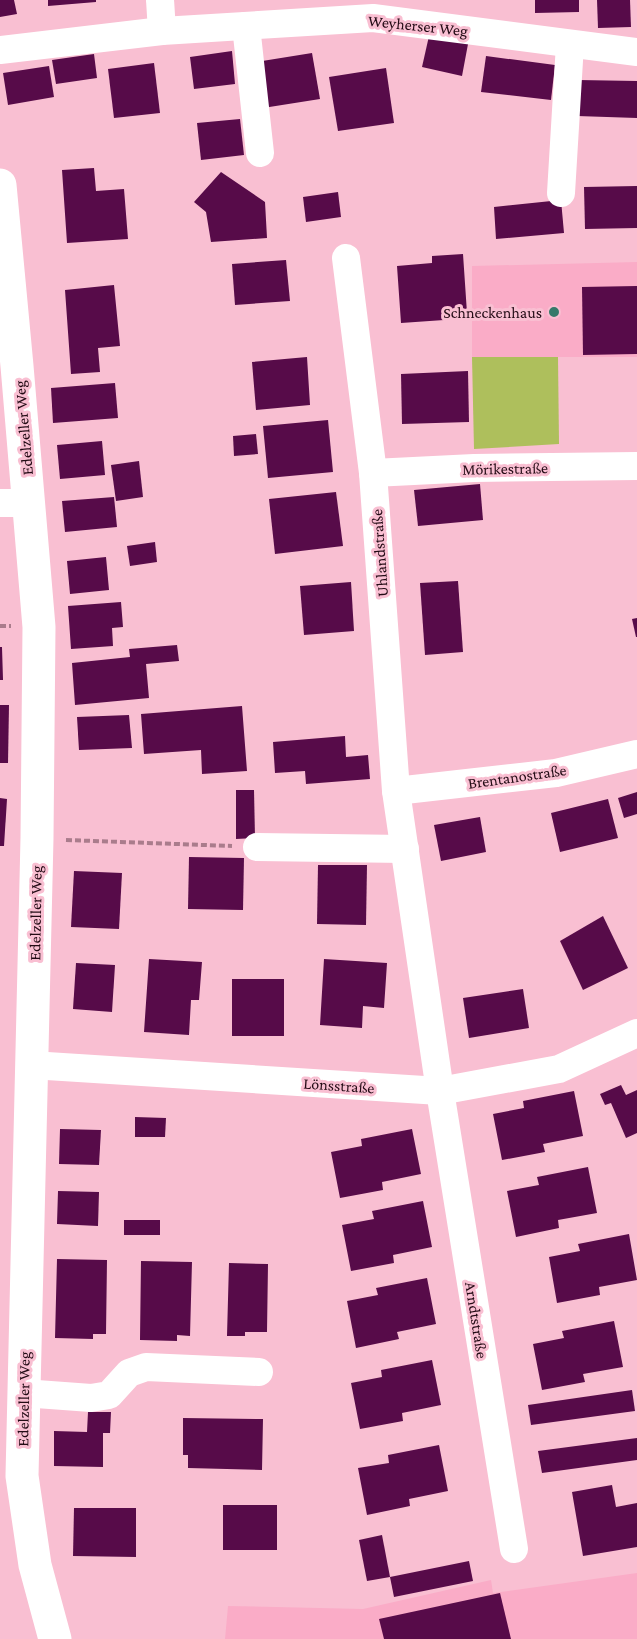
<svg xmlns="http://www.w3.org/2000/svg" width="637" height="1639" font-family="'Crimson Pro',serif">
	<style>
		.built { fill: #faacc7 }
		.green { fill: #aebf5c }
		.building { fill: #570b49 }
		.lines { fill: none; stroke-linecap: round; stroke-linejoin: round }
		.path { stroke: #aa7c8c; stroke-width: 4; stroke-dasharray: 6 3; stroke-linecap: butt }
		.minor { stroke: #fff; stroke-width: 28 }
		.major { stroke: #fff; stroke-width: 33 }
		.poi-dot { fill: #36796a; stroke: #f9bfd2; stroke-width: 2 }
		.labels { text-anchor: middle; stroke-width: 6; stroke-linejoin: round; paint-order: stroke }
		.street-label { font-size: 16px; fill: #230b15; stroke: #f9bfd2 }
		.poi-label { font-size: 16px; fill: #230b15; stroke: #f9bfd2; text-anchor: end }
	</style>
	<rect width="100%" height="100%" fill="#f9bfd2"/>
	<g class="built">
		<path d="M637 262V357H472V266Z"/>
		<path d="M637 1573V1639H225L228 1606 363 1609 491 1580 493 1593Z"/>
	</g>
	<path class="green" d="M472 357H558L559 444 474 449Z"/>
	<g class="building">
		<path d="M0 0H14L17 14 0 17Z"/>
		<path d="M48 0H96V2L48 6Z"/>
		<path d="M535 0H579V12L535 13Z"/>
		<path d="M597 0H630L631 27 598 28Z"/>
		<path d="M429 36 468 44 462 76 422 67Z"/>
		<path d="M232 51 235 84 194 89 190 57Z"/>
		<path d="M312 53 320 99 263 108 256 62Z"/>
		<path d="M94 54 97 78 56 84 52 60Z"/>
		<path d="M486 56 555 65 551 100 481 92Z"/>
		<path d="M154 63 160 113 114 118 108 69Z"/>
		<path d="M49 66 54 97 8 105 3 73Z"/>
		<path d="M386 68 394 123 338 131 329 77Z"/>
		<path d="M578 80 637 81V118L577 116Z"/>
		<path d="M240 119 244 155 201 160 197 123Z"/>
		<path d="M94 168 96 191 124 189 128 239 67 243 62 170Z"/>
		<path d="M221 172 265 202 267 238 211 242 206 212 194 202Z"/>
		<path d="M637 186V228L585 229 584 187Z"/>
		<path d="M338 192 341 217 306 222 303 197Z"/>
		<path d="M561 200 564 233 496 239 494 207Z"/>
		<path d="M463 254 467 313 444 315V320L401 323 397 266 432 263V256Z"/>
		<path d="M286 260 290 301 235 305 232 264Z"/>
		<path d="M114 285 120 346 98 348 100 372 71 374 65 290Z"/>
		<path d="M637 286V354L583 355 582 287Z"/>
		<path d="M307 357 310 405 256 410 252 362Z"/>
		<path d="M468 371 469 422 402 424 401 374Z"/>
		<path d="M115 383 118 418 53 423 51 388Z"/>
		<path d="M328 420 333 472 268 478 263 426Z"/>
		<path d="M256 434 258 454 234 456 233 436Z"/>
		<path d="M102 441 105 475 60 479 57 445Z"/>
		<path d="M139 461 143 497 116 501 111 465Z"/>
		<path d="M480 484 483 520 418 526 414 490Z"/>
		<path d="M336 492 343 546 275 554 269 499Z"/>
		<path d="M114 497 117 527 65 532 62 501Z"/>
		<path d="M155 542 157 562 130 566 127 546Z"/>
		<path d="M106 557 109 590 70 594 67 561Z"/>
		<path d="M458 581 463 652 425 655 420 583Z"/>
		<path d="M351 582 354 631 304 635 300 586Z"/>
		<path d="M121 602 123 627 112 628 113 646 71 649 68 606Z"/>
		<path d="M637 618V637H636L632 619Z"/>
		<path d="M177 645 179 661 146 664 149 698 75 705 72 663 130 657 129 649Z"/>
		<path d="M0 647H2L3 680H0Z"/>
		<path d="M0 705H9L8 763H0Z"/>
		<path d="M242 706 247 771 202 774 201 750 144 754 141 714Z"/>
		<path d="M129 715 132 748 79 750 77 717Z"/>
		<path d="M345 736 346 757 368 755 370 779 306 784 305 771 275 773 273 742Z"/>
		<path d="M236 790H254L255 838 236 839Z"/>
		<path d="M637 792V814L624 818 618 798Z"/>
		<path d="M0 798 7 799 4 846H0Z"/>
		<path d="M608 799 618 838 560 852 551 813Z"/>
		<path d="M480 817 486 852 441 861 434 825Z"/>
		<path d="M189 857 244 858 243 910 188 909Z"/>
		<path d="M318 865H367L366 925 317 924Z"/>
		<path d="M74 871 122 873 119 929 71 927Z"/>
		<path d="M603 916 628 968 583 990 560 941Z"/>
		<path d="M149 959 202 962 199 1000H191L189 1035 144 1032Z"/>
		<path d="M324 959 387 963 384 1008 363 1006 362 1028 320 1025Z"/>
		<path d="M76 963 115 965 112 1012 73 1009Z"/>
		<rect x="232" y="979" width="52" height="57"/>
		<path d="M523 989 529 1028 469 1038 463 998Z"/>
		<path d="M621 1085 626 1095 637 1090V1133L626 1138 611 1103 605 1105 600 1094Z"/>
		<path d="M574 1091 583 1136 543 1144 545 1152 502 1160 493 1114 524 1108 523 1101Z"/>
		<path d="M135 1117 166 1118 165 1137H135Z"/>
		<path d="M60 1129 101 1130 99 1165 59 1164Z"/>
		<path d="M412 1129 421 1174 382 1182 383 1190 340 1198 331 1152 362 1146 361 1139Z"/>
		<path d="M588 1167 597 1213 558 1220 559 1228 516 1237 507 1191 539 1185 537 1177Z"/>
		<path d="M58 1191 99 1192 98 1226 57 1224Z"/>
		<path d="M423 1201 432 1247 393 1255 394 1263 351 1271 342 1225 374 1219 372 1211Z"/>
		<rect x="124" y="1220" width="36" height="15"/>
		<path d="M629 1234 637 1280 599 1287 600 1295 557 1303 549 1257 580 1251 578 1244Z"/>
		<path d="M57 1259 107 1260 106 1334H93V1339L55 1338Z"/>
		<path d="M141 1261 192 1262 190 1336 177 1335V1341L140 1340Z"/>
		<path d="M229 1263 268 1264 267 1332H245V1336H227Z"/>
		<path d="M427 1278 436 1324 397 1332 399 1339 356 1348 347 1301 378 1295 376 1288Z"/>
		<path d="M614 1321 623 1367 583 1374 585 1382 542 1390 533 1344 564 1338 562 1331Z"/>
		<path d="M432 1360 441 1405 402 1413 403 1421 360 1429 351 1383 382 1377 381 1370Z"/>
		<path d="M632 1390 635 1411 531 1425 528 1405Z"/>
		<path d="M88 1412H111L110 1433H103V1467L54 1466V1431L87 1432Z"/>
		<path d="M183 1418 263 1419 262 1470 188 1468V1455H183Z"/>
		<path d="M637 1438V1460L542 1473 538 1451Z"/>
		<path d="M439 1445 448 1491 409 1499 410 1506 367 1515 358 1468 389 1463 388 1455Z"/>
		<path d="M612 1485 616 1507 637 1503V1547L583 1556 572 1492Z"/>
		<rect x="223" y="1505" width="54" height="45"/>
		<path d="M74 1508H136V1557L73 1556Z"/>
		<path d="M382 1535 390 1577 367 1581 359 1540Z"/>
		<path d="M469 1561 473 1581 394 1597 390 1577Z"/>
		<path d="M500 1593 511 1639H384L379 1619Z"/>
	</g>
	<g class="lines">
		<g class="path">
			<path d="M0 626H11"/>
			<path d="M66 840 232 846"/>
		</g>
		<g class="minor">
			<path d="M160 0 162 31"/>
			<path d="M246 26 260 153"/>
			<path d="M0 50 162 31 373 18 637 52"/>
			<path d="M561 193 570 44"/>
			<path d="M346 258 373 473 396 791 440 1091 514 1549"/>
			<path d="M373 473 474 468 637 466"/>
			<path d="M0 503H29"/>
			<path d="M396 791 556 773 637 754"/>
			<path d="M257 847 405 849"/>
			<path d="M31 1065 440 1091 559 1069 637 1033"/>
			<path d="M23 1393 91 1398 109 1395 129 1373 146 1367 259 1372"/>
		</g>
		<path class="major" d="M0 185 17 366 39 627 37 838 22 1476 35 1565 55 1639"/>
	</g>
	<circle class="poi-dot" cx="554" cy="312" r="6"/>
	<g class="labels">
		<g class="street-label">
			<text transform="translate(418 25) rotate(6)" y="6">Weyherser Weg</text>
			<text transform="translate(23 428) rotate(-95)" y="6">Edelzeller Weg</text>
			<text transform="translate(505 468) rotate(-1)" y="6">Mörikestraße</text>
			<text transform="translate(379 553) rotate(-94)" y="6">Uhlandstraße</text>
			<text transform="translate(517 776) rotate(-8)" y="6">Brentanostraße</text>
			<text transform="translate(35 913) rotate(-89)" y="6">Edelzeller Weg</text>
			<text transform="translate(339 1085) rotate(4)" y="6">Lönsstraße</text>
			<text transform="translate(477 1320) rotate(81)" y="6">Arndtstraße</text>
			<text transform="translate(23 1399) rotate(-89)" y="6">Edelzeller Weg</text>
		</g>
		<g class="poi-label">
			<text x="542" y="318">Schneckenhaus</text>
		</g>
	</g>
</svg>
